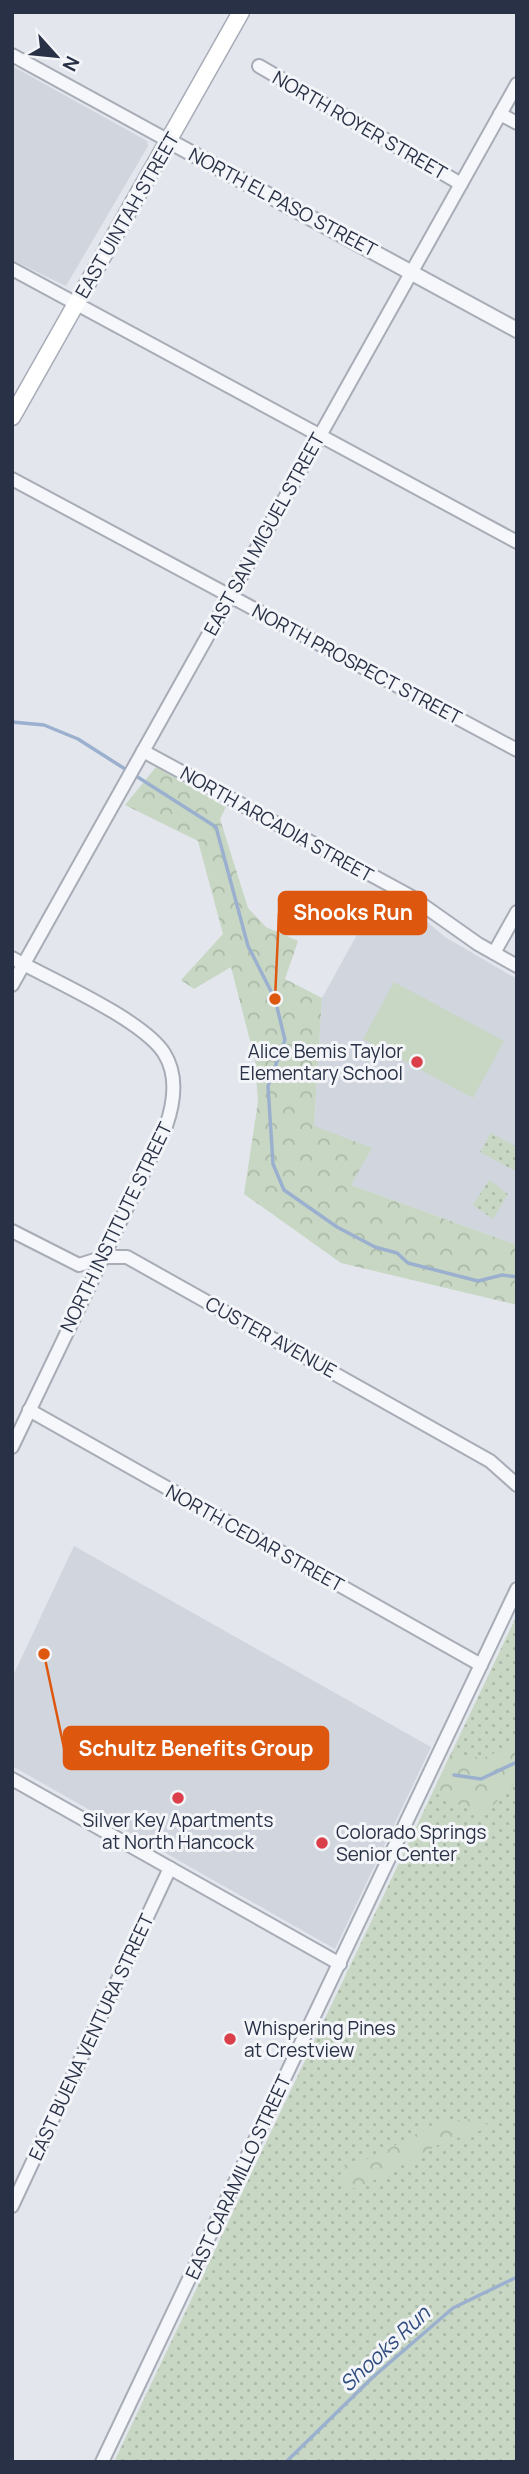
<svg xmlns="http://www.w3.org/2000/svg" width="529" height="2474" font-family="Manrope,sans-serif">
	<style>
		.built { fill: #d1d5de }
		.grass { fill: url(#grass-dots) }
		.forest { fill: url(#forest-crowns) }
		.pitch { fill: #c7d7c3 }
		.lines { fill: none; stroke-linecap: round; stroke-linejoin: round }
		.stream { stroke: #9bb0cf; stroke-width: 3.5 }
		.minor-casing { stroke: #a7acb7; stroke-width: 16 }
		.tertiary-casing { stroke: #a7acb7; stroke-width: 18 }
		.secondary-casing { stroke: #a7acb7; stroke-width: 19 }
		.minor { stroke: #f6f7fa; stroke-width: 12 }
		.tertiary { stroke: #f6f7fa; stroke-width: 14 }
		.secondary { stroke: #fff; stroke-width: 16 }
		.poi-dot { fill: #db3f4a; stroke: #f3f5f9; stroke-width: 2.5 }
		.labels { text-anchor: middle; stroke-width: 6; stroke-linejoin: round; paint-order: stroke }
		.street-label { font-size: 19px; fill: #293146; stroke: #f3f5f9 }
		.poi-label { font-size: 19px; fill: #293146; stroke: #f3f5f9; text-anchor: start }
		.water-label { font-size: 21px; font-style: italic; fill: #2f4c7e; stroke: #f3f5f9 }
		.leader { fill: none; stroke: #de570f; stroke-width: 2.5 }
		.callout-dot { fill: #de570f; stroke: #f3f5f9; stroke-width: 2.5 }
		.callout { fill: #de570f; stroke: #de570f; stroke-width: 2.5 }
		.callout-label { font-size: 21px; text-anchor: middle; font-weight: bold; fill: #fff }
	</style>
	<defs>
		<pattern id="grass-dots" width="8" height="8" patternUnits="userSpaceOnUse" patternTransform="scale(1.75)"><rect width="8" height="8" fill="#c7d7c3"/><path d="M2 2h.1M6 6h.1" fill="none" stroke="#abb9a9" stroke-width="1.8" stroke-linecap="round"/></pattern>
		<pattern id="forest-crowns" width="20" height="18" patternUnits="userSpaceOnUse" patternTransform="scale(1.75)"><rect width="20" height="18" fill="#c7d7c3"/><path d="M2 6a3 3 0 1 1 6 0M12 15a3 3 0 1 1 6 0" fill="none" stroke="#abb9a9"/></pattern>
	</defs>
	<rect width="100%" height="100%" fill="#e3e6ec"/>
	<g class="built">
		<path d="M12 66 147 141 148 146 66 286 12 260Z"/>
		<path d="M384 886 445 937 517 979V1245L351 1185 314 1126 322 998Z"/>
		<path d="M74 1546 431 1747 335 1949 12 1766V1678Z"/>
	</g>
	<g class="grass">
		<path d="M491 1133 517 1147V1172L480 1152Z"/>
		<path d="M489 1180 508 1194 493 1219 473 1205Z"/>
		<path d="M517 1615V2462H114Z"/>
	</g>
	<g class="forest">
		<path d="M156 767 226 807 220 819 248 908 266 927 298 941 285 979 322 998 314 1126 372 1148 351 1185 517 1245V1305L341 1263 244 1194 258 1102 255 1060 231 967 194 989 181 980 223 934 198 841 125 805Z"/>
		<path d="M517 1743V1781L483 1816 433 1792 451 1753 483 1758Z"/>
		<path d="M471 2119 489 2125C475 2136 458 2136 442 2143 410 2159 383 2180 348 2190L339 2178 344 2165 374 2157 440 2121Z"/>
	</g>
	<path class="pitch" d="M394 982 504 1041 473 1098 363 1039Z"/>
	<g class="lines">
		<g class="stream">
			<path d="M12 722 44 725 78 739 216 827 248 946 275 999 285 1040 268 1086 273 1164 284 1190 337 1227 375 1247 397 1253 408 1263 478 1281 502 1275 517 1277"/>
			<path d="M454 1775 481 1779 517 1762"/>
			<path d="M286 2462 373 2377 453 2308 517 2277"/>
		</g>
		<g class="minor-casing">
			<g id="minor">
				<path d="M12 55 169 141"/>
				<path d="M259 66 461 184"/>
				<path d="M500 114 517 123"/>
				<path d="M12 269 517 542"/>
				<path d="M12 479 517 750"/>
				<path d="M143 751 410 896 478 944 517 966"/>
				<path d="M494 953 517 912"/>
				<path d="M12 958C50 979 142 1019 164 1053 178 1075 174 1103 166 1126L12 1447"/>
				<path d="M12 985 517 84"/>
				<path d="M12 1231 79 1265 104 1257H127L490 1461 517 1485"/>
				<path d="M29 1410 481 1665"/>
				<path d="M12 1779 340 1964"/>
				<path d="M12 2206 170 1868"/>
				<path d="M102 2462 517 1589"/>
			</g>
		</g>
		<g class="tertiary-casing">
			<path id="tertiary" d="M169 141 517 330"/>
		</g>
		<g class="secondary-casing">
			<path id="secondary" d="M12 417 241 12"/>
		</g>
		<use href="#minor" class="minor"/>
		<use href="#tertiary" class="tertiary"/>
		<use href="#secondary" class="secondary"/>
	</g>
	<g class="poi-dot">
		<circle cx="417" cy="1062" r="7"/>
		<circle cx="178" cy="1798" r="7"/>
		<circle cx="322" cy="1843" r="7"/>
		<circle cx="230" cy="2039" r="7"/>
	</g>
	<g class="labels">
		<g class="street-label">
			<text transform="translate(360 125) rotate(30)" y="7">NORTH ROYER STREET</text>
			<text transform="translate(283 202) rotate(28)" y="7">NORTH EL PASO STREET</text>
			<text transform="translate(127 215) rotate(-60)" y="7">EAST UINTAH STREET</text>
			<text transform="translate(264 534) rotate(-61)" y="7">EAST SAN MIGUEL STREET</text>
			<text transform="translate(357 664) rotate(28)" y="7">NORTH PROSPECT STREET</text>
			<text transform="translate(277 824) rotate(29)" y="7">NORTH ARCADIA STREET</text>
			<text transform="translate(116 1227) rotate(-64)" y="7">NORTH INSTITUTE STREET</text>
			<text transform="translate(271 1337) rotate(29)" y="7">CUSTER AVENUE</text>
			<text transform="translate(255 1538) rotate(29)" y="7">NORTH CEDAR STREET</text>
			<text transform="translate(91 2037) rotate(-65)" y="7">EAST BUENA VENTURA STREET</text>
			<text transform="translate(238 2177) rotate(-65)" y="7">EAST CARAMILLO STREET</text>
		</g>
		<g class="poi-label">
			<text x="403" y="1058" text-anchor="end">Alice Bemis Taylor<tspan x="403" dy="22">Elementary School</tspan></text>
			<text x="178" y="1827" text-anchor="middle">Silver Key Apartments<tspan x="178" dy="22">at North Hancock</tspan></text>
			<text x="336" y="1839">Colorado Springs<tspan x="336" dy="22">Senior Center</tspan></text>
			<text x="244" y="2035">Whispering Pines<tspan x="244" dy="22">at Crestview</tspan></text>
		</g>
		<g class="water-label">
			<text transform="translate(385 2349) rotate(-43)" y="7">Shooks Run</text>
		</g>
	</g>
	<path class="leader" d="M275 999L279 913M44 1654L64 1748"/>
	<g class="callout-dot">
		<circle cx="275" cy="999" r="7"/>
		<circle cx="44" cy="1654" r="7"/>
	</g>
	<g class="callout">
		<rect x="279" y="892" width="147" height="42" rx="7"/>
		<rect x="64" y="1727" width="264" height="42" rx="7"/>
	</g>
	<g class="callout-label">
		<text x="353" y="920">Shooks Run</text>
		<text x="196" y="1756">Schultz Benefits Group</text>
	</g>
	<rect width="529" height="2474" fill="none" stroke="#293146" stroke-width="28"/>
	<g transform="translate(56 56) rotate(117)" stroke="#f3f5f9" stroke-width="5" paint-order="stroke">
	<path d="M0-5L12 26L0 18L-12 26Z" fill="#293146"/>
	<text y="-10" font-size="19" font-weight="bold" text-anchor="middle" fill="#293146">N</text>
	</g>
</svg>
